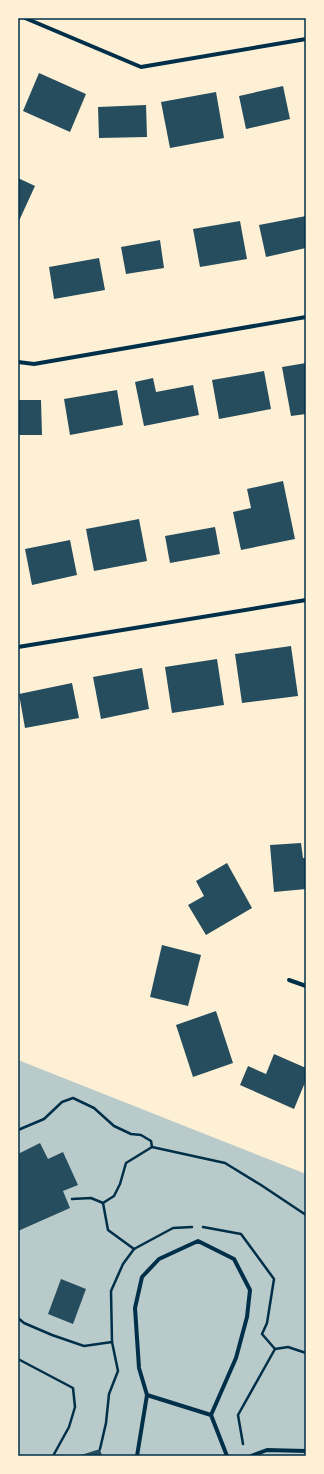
<svg xmlns="http://www.w3.org/2000/svg" width="324" height="1474" font-family="'Titillium Web',sans-serif">
	<style>
		.green { fill: #b9caca }
		.building { fill: #264d5e }
		.lines { fill: none; stroke-linecap: round; stroke-linejoin: round }
		.path { stroke: #003049; stroke-width: 2.5 }
		.minor { stroke: #003049; stroke-width: 4 }
		.neatline { fill: none; stroke: #003049; stroke-width: 1.5 }
	</style>
	<rect width="100%" height="100%" fill="#fdf0d5"/>
	<path class="green" d="M18 1060 306 1174V1456H18Z"/>
	<g class="building">
		<path d="M39 73 86 94 70 132 23 111Z"/>
		<path d="M283 86 290 119 246 129 239 96Z"/>
		<path d="M216 92 224 138 170 148 161 102Z"/>
		<path d="M146 105 147 137 99 138 98 107Z"/>
		<path d="M18 178 35 186 18 223Z"/>
		<path d="M306 216V248L266 257 259 225Z"/>
		<path d="M240 221 247 259 200 267 193 229Z"/>
		<path d="M160 240 164 268 126 274 121 247Z"/>
		<path d="M99 258 105 290 54 299 49 267Z"/>
		<path d="M306 363V414L291 416 282 367Z"/>
		<path d="M264 371 271 409 219 419 212 380Z"/>
		<path d="M153 378 156 392 193 385 199 415 144 426 135 382Z"/>
		<path d="M117 390 123 425 70 435 64 399Z"/>
		<path d="M18 400H41L42 435H18Z"/>
		<path d="M283 481 295 539 241 550 233 512 251 508 247 489Z"/>
		<path d="M139 519 147 561 94 571 86 529Z"/>
		<path d="M215 527 220 554 170 563 165 536Z"/>
		<path d="M70 540 77 575 32 585 25 549Z"/>
		<path d="M291 646 298 696 242 703 235 654Z"/>
		<path d="M217 659 224 705 172 713 165 667Z"/>
		<path d="M142 668 149 709 101 719 93 677Z"/>
		<path d="M72 683 79 718 25 728 19 694Z"/>
		<path d="M301 843 303 858H306V889L274 892 270 845Z"/>
		<path d="M227 863 252 908 206 935 188 905 204 896 196 881Z"/>
		<path d="M162 945 201 955 188 1006 150 997Z"/>
		<path d="M216 1011 233 1063 193 1077 176 1025Z"/>
		<path d="M274 1054 306 1068V1080L294 1109 240 1085 248 1066 266 1074Z"/>
		<path d="M40 1143 48 1159 63 1152 78 1185 63 1191 70 1208 18 1231V1154Z"/>
		<path d="M61 1279 86 1289 73 1324 48 1314Z"/>
		<path d="M100 1449 102 1456H78Z"/>
	</g>
	<g class="lines">
		<g class="path">
			<path d="M18 1130 44 1119 62 1102 73 1098 94 1108 114 1126 131 1134 141 1135 151 1141 152 1147 126 1163 120 1184 114 1196 103 1203 91 1198 72 1199"/>
			<path d="M152 1147 225 1163 261 1185 306 1215"/>
			<path d="M203 1227 241 1234 274 1279 267 1323 262 1334 275 1349 288 1347 306 1353"/>
			<path d="M134 1249 173 1228 192 1227"/>
			<path d="M18 1318 24 1323 52 1335 84 1346 112 1342"/>
			<path d="M18 1359 73 1388 75 1407 69 1427 53 1456"/>
			<path d="M243 1444 238 1415 275 1349"/>
			<path d="M100 1449 106 1423 109 1394 118 1371 112 1342 111 1291 123 1264 134 1249 108 1230 103 1203"/>
		</g>
		<g class="minor">
			<path d="M25 18 141 67 306 39"/>
			<path d="M18 362 34 364 306 317"/>
			<path d="M18 647 306 600"/>
			<path d="M289 980 306 986"/>
			<path d="M211 1415 147 1395 139 1368 135 1308 142 1277 159 1259 198 1241 234 1259 250 1290 247 1317 236 1358 211 1415 227 1456"/>
			<path d="M137 1456 147 1395"/>
			<path d="M251 1456 267 1450 306 1451"/>
		</g>
	</g>
	<rect width="324" height="1474" fill="none" stroke="#fdf0d5" stroke-width="38"/>
	<rect x="19" y="19" width="286" height="1436" class="neatline"/>
</svg>
